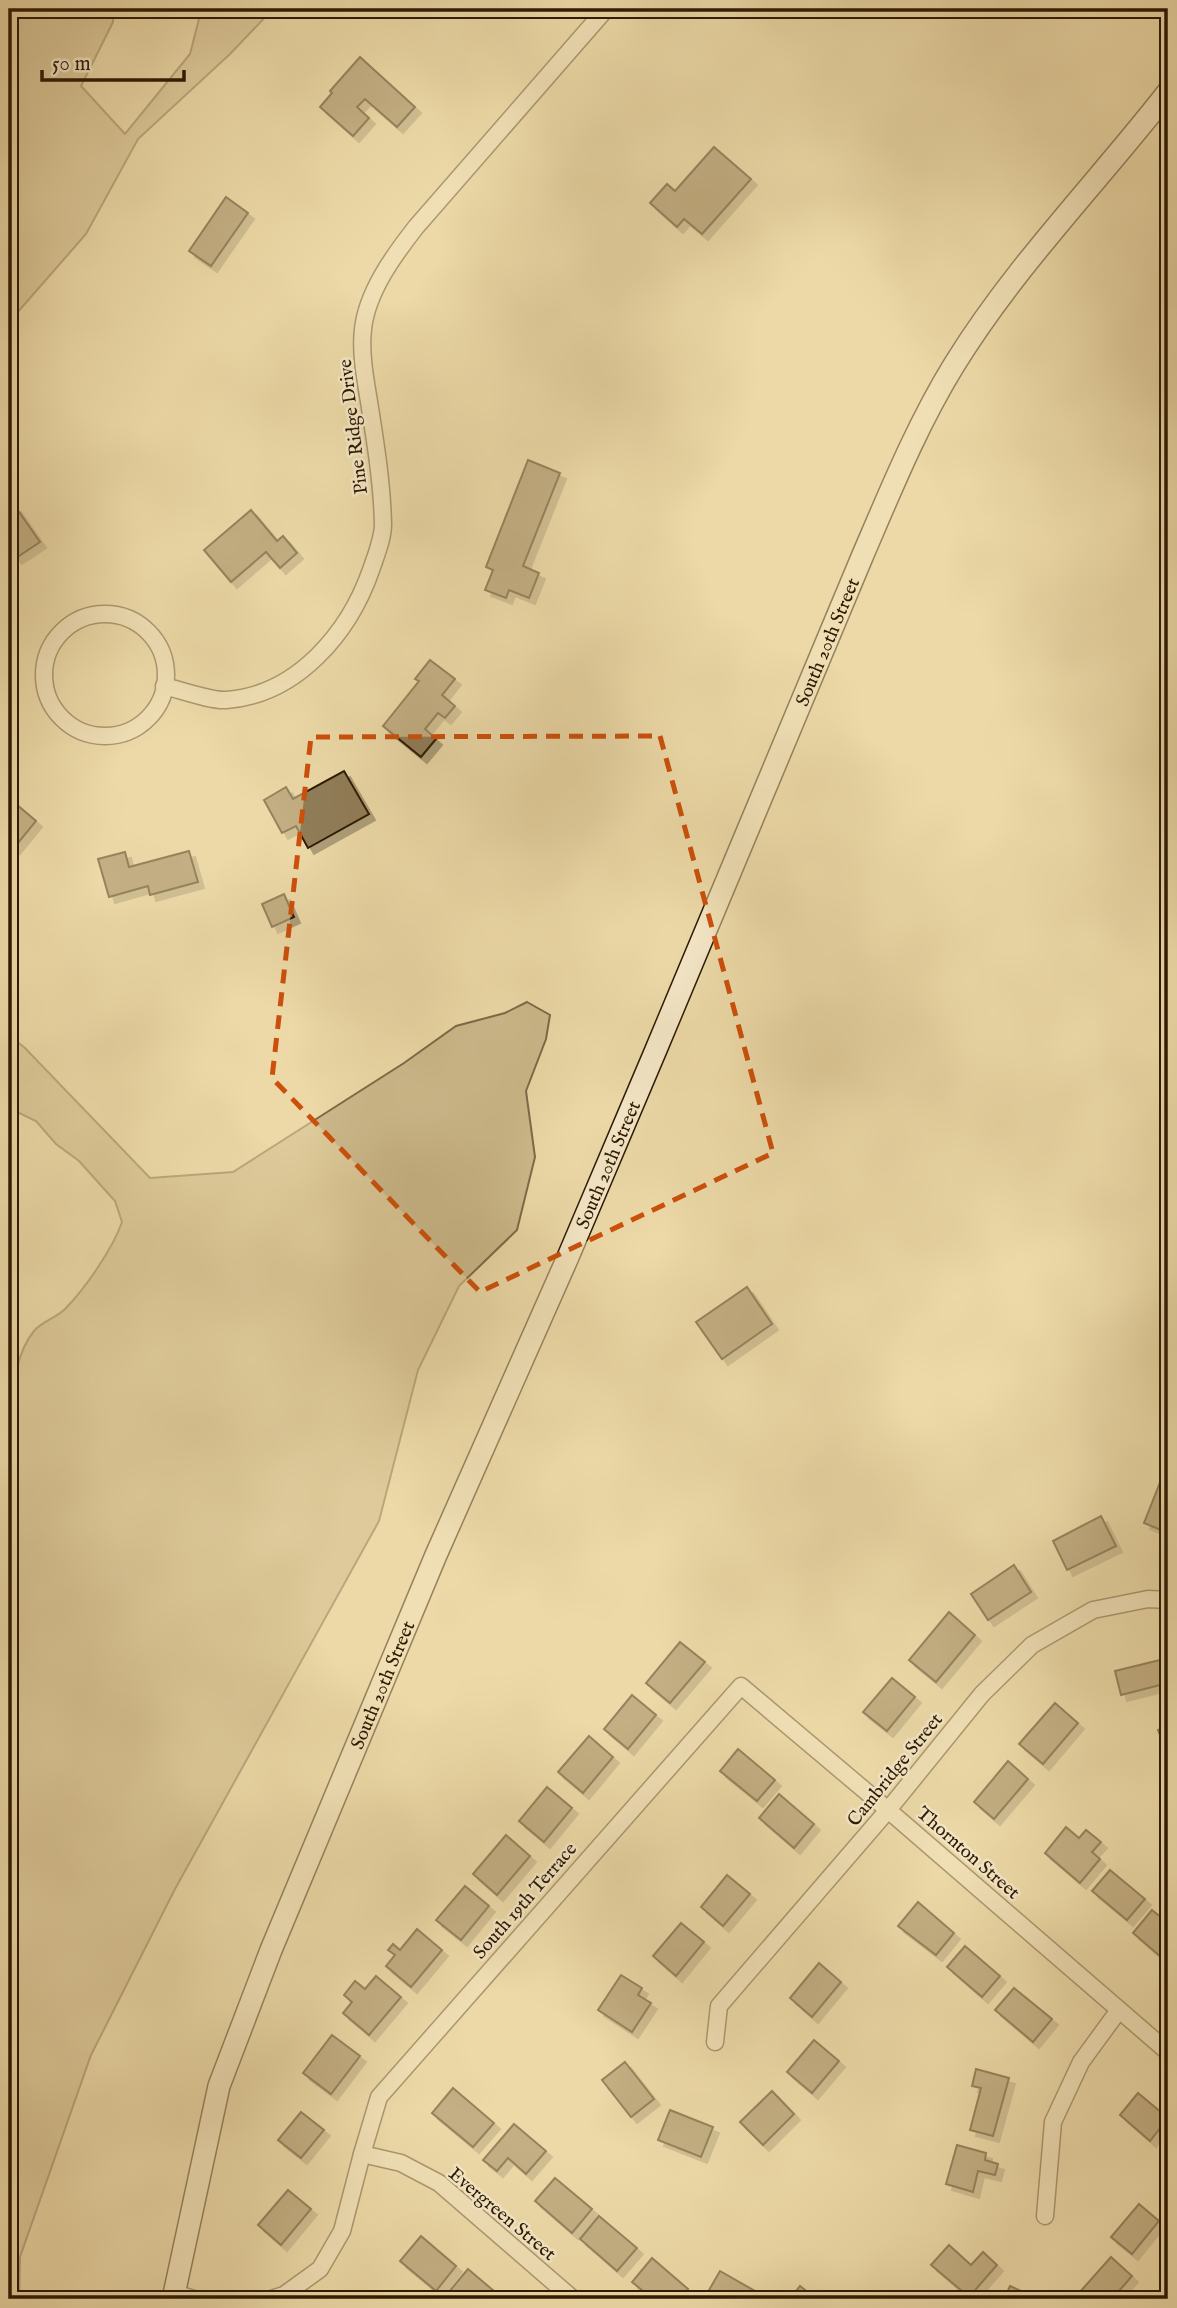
<svg xmlns="http://www.w3.org/2000/svg" width="1177" height="2308" font-family="'IM FELL English',serif">
	<style>
		.green { fill: #ccb98b; stroke: #7c6a47; stroke-width: 2 }
		.building { fill: #907d58; stroke: #2d1a03; stroke-width: 2; filter: url(#shadow) }
		.lines { fill: none; stroke-linecap: round; stroke-linejoin: round }
		.street-casing { stroke: #5d4a2c; stroke-width: 19 }
		.secondary-casing { stroke: #2d1a03; stroke-width: 24 }
		.street { stroke: #f3e6c6; stroke-width: 16 }
		.secondary { stroke: #f3e6c6; stroke-width: 21 }
		.marked { fill: none; stroke: #cc500b; stroke-width: 5; stroke-dasharray: 14 9; stroke-linejoin: round }
		.labels { text-anchor: middle; stroke-width: 5; stroke-linejoin: round; paint-order: stroke }
		.street-label { font-size: 19px; fill: #2d1a03; stroke: #f3e6c6 }
	</style>
	<defs>
		<filter id="shadow"><feDropShadow dx="6" dy="6" stdDeviation="0" flood-color="#0004"/></filter>
	</defs>
	<rect width="100%" height="100%" fill="#ecd9a7"/>
	<filter id="stains"><feTurbulence type="fractalNoise" baseFrequency=".00286" numOctaves="4"/><feColorMatrix values="0 0 0 0 .2 0 0 0 0 .09 0 0 0 0 .02 0 0 0 .5 -.17"/></filter>
	<radialGradient id="worn" r=".72"><stop offset=".6" stop-color="#630" stop-opacity="0"/><stop offset="1" stop-color="#630" stop-opacity=".3"/></radialGradient>
	<g class="green">
		<path d="M9 9H113V22L81 86 125 134 190 54 199 19 208 9H273L230 54 138 139 86 234 9 322Z"/>
		<path d="M527 1002 550 1015 546 1039 526 1091 535 1157 517 1230 459 1286 418 1370 379 1521 175 1889 91 2055 20 2257 19 2299H9V1412L12 1410C14 1383 16 1353 34 1331 41 1322 56 1318 65 1309 85 1289 113 1248 122 1222L115 1201 79 1161 56 1144 36 1121 9 1108V1036L24 1047 150 1178 233 1172 404 1063 456 1026 505 1013Z"/>
	</g>
	<g class="building">
		<path d="M360 57 415 107 397 127 365 99 357 107 369 118 353 136 320 107 332 93 330 91Z"/>
		<path d="M714 147 751 179 702 234 684 219 677 227 650 203 667 184 675 191Z"/>
		<path d="M226 197 248 213 211 266 189 251Z"/>
		<path d="M528 460 560 473 523 566 539 573 529 598 509 590 506 598 485 590 493 570 486 567Z"/>
		<path d="M15 506 40 542 16 558 9 550V511Z"/>
		<path d="M251 510 277 541 283 536 297 553 280 568 266 552 231 582 204 550Z"/>
		<path d="M430 660 455 679 442 695 455 706 445 718 438 713 425 729 436 739 421 757 383 726 419 681 415 679Z"/>
		<path d="M344 771 369 814 308 848 296 826 282 833 264 800 286 787 293 799Z"/>
		<path d="M9 798 36 821 14 848 9 843Z"/>
		<path d="M189 851 198 882 150 895 148 886 109 897 98 859 125 852 129 867Z"/>
		<path d="M284 894 294 917 272 927 262 904Z"/>
		<path d="M747 1287 772 1324 722 1359 696 1322Z"/>
		<path d="M1161 1480 1168 1483V1533L1144 1523Z"/>
		<path d="M1101 1516 1116 1546 1067 1570 1053 1541Z"/>
		<path d="M1014 1565 1031 1592 988 1620 971 1594Z"/>
		<path d="M949 1612 975 1635 936 1682 909 1660Z"/>
		<path d="M680 1642 705 1662 670 1703 646 1683Z"/>
		<path d="M1164 1659 1168 1683 1121 1695 1115 1671Z"/>
		<path d="M892 1678 915 1697 887 1731 863 1712Z"/>
		<path d="M632 1695 656 1715 628 1749 604 1729Z"/>
		<path d="M1055 1703 1078 1723 1043 1764 1019 1744Z"/>
		<path d="M1168 1725V1755L1158 1730Z"/>
		<path d="M589 1736 613 1757 583 1793 558 1772Z"/>
		<path d="M738 1749 775 1780 757 1801 720 1771Z"/>
		<path d="M1008 1761 1028 1779 994 1819 974 1802Z"/>
		<path d="M547 1787 572 1808 544 1842 519 1821Z"/>
		<path d="M779 1794 814 1824 794 1848 759 1818Z"/>
		<path d="M1066 1827 1079 1838 1086 1830 1101 1842 1092 1852 1100 1859 1080 1883 1045 1853Z"/>
		<path d="M506 1835 530 1856 497 1895 473 1874Z"/>
		<path d="M1110 1870 1145 1899 1127 1920 1092 1891Z"/>
		<path d="M727 1875 750 1894 723 1926 701 1907Z"/>
		<path d="M465 1886 489 1906 461 1940 436 1920Z"/>
		<path d="M918 1902 954 1933 936 1955 898 1926Z"/>
		<path d="M1152 1910 1168 1923V1963L1133 1933Z"/>
		<path d="M681 1923 704 1942 676 1976 653 1956Z"/>
		<path d="M417 1929 442 1950 411 1987 386 1966 395 1955 388 1950 393 1944 400 1950Z"/>
		<path d="M965 1946 1000 1976 982 1997 947 1967Z"/>
		<path d="M819 1963 841 1982 812 2017 790 1998Z"/>
		<path d="M621 1975 642 1988 638 1995 651 2003 632 2032 598 2010Z"/>
		<path d="M376 1976 401 1997 369 2035 343 2013 352 2002 344 1995 355 1981 365 1989Z"/>
		<path d="M1014 1988 1052 2019 1033 2042 995 2010Z"/>
		<path d="M332 2035 360 2056 331 2094 303 2073Z"/>
		<path d="M814 2040 839 2061 812 2093 787 2072Z"/>
		<path d="M625 2062 654 2099 631 2117 602 2080Z"/>
		<path d="M976 2069 1009 2078 993 2136 970 2130 981 2088 972 2086Z"/>
		<path d="M453 2088 494 2123 473 2147 432 2113Z"/>
		<path d="M772 2091 794 2114 763 2145 740 2122Z"/>
		<path d="M1138 2093 1168 2118 1150 2141 1120 2115Z"/>
		<path d="M670 2110 713 2127 701 2157 658 2140Z"/>
		<path d="M301 2112 324 2130 301 2158 278 2140Z"/>
		<path d="M514 2124 546 2151 526 2174 508 2158 497 2171 483 2160Z"/>
		<path d="M957 2145 986 2153 985 2160 998 2164 995 2175 978 2171 973 2192 946 2184Z"/>
		<path d="M555 2178 592 2209 572 2233 535 2201Z"/>
		<path d="M288 2190 311 2209 281 2245 258 2225Z"/>
		<path d="M1139 2204 1159 2221 1132 2254 1111 2237Z"/>
		<path d="M599 2216 637 2248 617 2271 580 2239Z"/>
		<path d="M421 2236 456 2266 436 2291 400 2261Z"/>
		<path d="M949 2245 971 2265 983 2252 997 2265 969 2297 931 2265Z"/>
		<path d="M1111 2257 1132 2276 1112 2299H1086L1079 2293Z"/>
		<path d="M652 2258 688 2289 680 2299H653L632 2282Z"/>
		<path d="M468 2269 501 2297 500 2299H443Z"/>
		<path d="M720 2271 762 2295 760 2299H710L705 2297Z"/>
		<path d="M800 2286 817 2299H790Z"/>
		<path d="M1010 2286 1038 2299H1004Z"/>
	</g>
	<g class="lines">
		<g class="street-casing">
			<g id="street">
				<circle cx="105" cy="675" r="61"/>
				<path d="M164 686C181 690 210 701 226 700 297 695 349 633 371 570 376 555 383 539 383 524 382 484 376 446 370 408 366 382 360 355 363 329 367 292 394 255 416 227L606 9"/>
				<path d="M715 2042 719 2006 888 1810 982 1694 1032 1645 1093 1610 1148 1599 1168 1600"/>
				<path d="M362 2154 401 2163 439 2183 573 2299"/>
				<path d="M1045 2216 1053 2122 1081 2062 1119 2010"/>
				<path d="M174 2293 194 2299"/>
				<path d="M271 2299 284 2295 320 2269 342 2231 362 2154 379 2097 741 1686 888 1810 1168 2052"/>
			</g>
		</g>
		<g class="secondary-casing">
			<g id="secondary">
				<path id="s1" d="M173 2299 219 2086 271 1950 436 1555 568 1257 655 1052 862 557C890 492 917 425 954 365 1015 266 1097 183 1168 92"/>
			</g>
		</g>
		<use href="#street" class="street"/>
		<use href="#secondary" class="secondary"/>
	</g>
	<path d="M0 0H1177V2308H0ZM660 736 773 1153 480 1292 272 1078 311 737Z" fill="#ecd9a7" fill-opacity=".55" fill-rule="evenodd"/>
	<path class="marked" d="M660 736 773 1153 480 1292 272 1078 311 737Z"/>
	<g class="labels">
		<g class="street-label">
			<text transform="translate(352 427) rotate(-97)" y="7">Pine Ridge Drive</text>
			<text dy="7" stroke="none"><textPath href="#s1" startOffset="1785">South 20th Street</textPath></text>
			<text dy="7" stroke="none"><textPath href="#s1" startOffset="1218">South 20th Street</textPath></text>
			<text dy="7" stroke="none"><textPath href="#s1" startOffset="651">South 20th Street</textPath></text>
			<text transform="translate(894 1769) rotate(-51)" y="7">Cambridge Street</text>
			<text transform="translate(969 1852) rotate(41)" y="7">Thornton Street</text>
			<text transform="translate(524 1900) rotate(-49)" y="7">South 19th Terrace</text>
			<text transform="translate(503 2213) rotate(40)" y="7">Evergreen Street</text>
		</g>
	</g>
	<rect width="1177" height="2308" fill="none" stroke="#ecd9a7" stroke-width="35"/>
	<rect x="10" y="10" width="1156" height="2287" fill="none" stroke="#2d1a03" stroke-width="3.5"/>
	<rect x="18" y="18" width="1142" height="2273" fill="none" stroke="#2d1a03" stroke-width="2"/>
	<path d="M42 70v10h142v-10" fill="none" stroke="#2d1a03" stroke-width="3.5"/>
	<text x="52" y="70" font-size="21" fill="#2d1a03" stroke="#f3e6c6" stroke-width="5" paint-order="stroke">50 m</text>
	<rect width="100%" height="100%" filter="url(#stains)"/>
	<rect width="100%" height="100%" fill="url(#worn)"/>
</svg>
